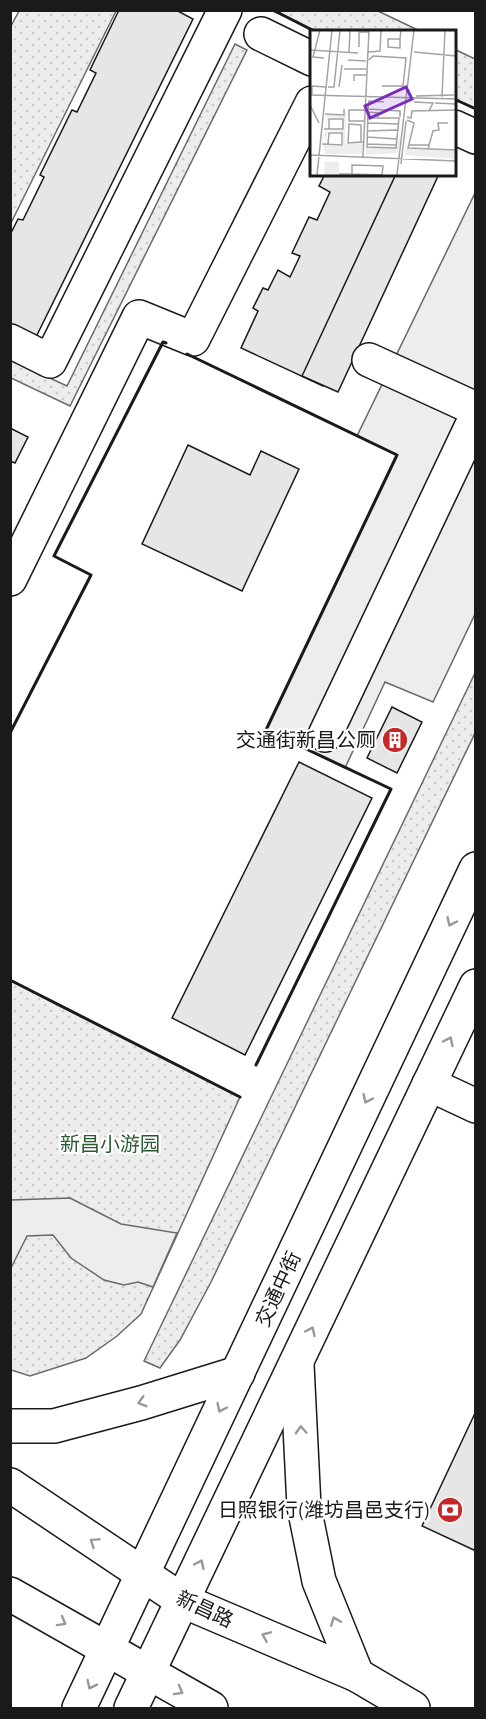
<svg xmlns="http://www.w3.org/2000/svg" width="486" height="1719" font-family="'Source Sans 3','Noto Sans SC',sans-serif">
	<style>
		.park { fill: url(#park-dots); stroke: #6a6a6a; stroke-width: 1.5 }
		.built { fill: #ededed; stroke: #6a6a6a; stroke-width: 1.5 }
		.building { fill: #e6e6e6; stroke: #1a1a1a; stroke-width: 1.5 }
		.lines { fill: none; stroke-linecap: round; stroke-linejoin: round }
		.minor-casing { stroke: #1a1a1a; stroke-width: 36 }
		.major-casing { stroke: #1a1a1a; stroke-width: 36 }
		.minor { stroke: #fff; stroke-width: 33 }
		.major { stroke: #fff; stroke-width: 33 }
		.wall { stroke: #1a1a1a; stroke-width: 3 }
		.oneway { stroke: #989898 }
		.labels { text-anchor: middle; stroke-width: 4.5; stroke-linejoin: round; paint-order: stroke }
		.poi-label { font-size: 20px; fill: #1a1a1a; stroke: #fff; text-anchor: end }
		.park-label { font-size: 20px; fill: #2b5a34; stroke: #fff }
		.street-label { font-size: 20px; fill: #1a1a1a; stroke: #fff }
		.inset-road { fill: none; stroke: #a3a3a3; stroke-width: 1.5 }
		.view { fill: #7b2cbf; fill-opacity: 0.15; stroke: #7b2cbf; stroke-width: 3 }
		.inset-edge { fill: none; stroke: #1a1a1a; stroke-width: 3 }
	</style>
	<defs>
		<pattern id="park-dots" width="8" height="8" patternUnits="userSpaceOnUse" patternTransform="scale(1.5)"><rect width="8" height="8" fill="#ededed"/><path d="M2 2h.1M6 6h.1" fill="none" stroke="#cbcbcb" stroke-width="1.8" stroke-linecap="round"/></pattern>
	</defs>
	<rect width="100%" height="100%" fill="#fff"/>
	<g class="park">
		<path d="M19 11H116L11 223 10 28Z"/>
		<path d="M273 11H378L420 31H316Z"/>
		<path d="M235 44 247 50 70 406 11 378V360L67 386Z"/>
		<path d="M454 49 475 59V109L455 99Z"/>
		<path d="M475 673V733L211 1282 180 1340 160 1368 144 1361Z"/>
		<path d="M10 980 240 1097 141 1314 117 1336 86 1358 30 1376 11 1370Z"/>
	</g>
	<g class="built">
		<path d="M475 193V614L433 702 385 682 345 768 266 730 397 455 357 436Z"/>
		<path d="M70 1198 121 1224 177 1233 153 1287 138 1282 124 1285 104 1280 71 1258 53 1235 27 1236 11 1268V1200Z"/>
	</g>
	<g class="building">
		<path d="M119 10H176L193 19 36 337 10 324V235L18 219 23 220 44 177 40 175 72 110 77 112 96 73 90 70Z"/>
		<path d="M325 174H430L422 191 403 182 385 221 401 229 364 310 345 301 323 349 333 354 326 369 330 372 323 386 241 348 258 311 253 308 263 288 268 290 278 270 290 277 300 256 292 253 309 217 317 220 330 192 319 186Z"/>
		<path d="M396 174H439L338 392 302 376Z"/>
		<path d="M10 428 28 437 15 463 10 461Z"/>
		<path d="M188 445 250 475 261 451 299 469 242 591 142 544Z"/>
		<path d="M392 707 422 722 397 773 367 758Z"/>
		<path d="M299 762 372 798 245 1055 172 1018Z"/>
		<path d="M476 1411V1551L422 1526Z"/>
	</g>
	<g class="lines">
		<g class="minor-casing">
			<g id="minor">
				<path d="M261 34 312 59"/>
				<path d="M454 127 476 137"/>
				<path d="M10 341 50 361 225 10"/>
				<path d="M369 360 476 409"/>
				<path d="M10 579 139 317 193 339 312 103"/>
				<path d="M325 735 476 417"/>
				<path d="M429 1084 476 1106"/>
			</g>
		</g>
		<g class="major-casing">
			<g id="major">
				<path d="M297 1365 304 1507 319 1581 357 1675"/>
				<path d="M10 1426H54L141 1403 238 1373"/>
				<path d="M10 1485 183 1601 357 1675 413 1708"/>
				<path d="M10 1594 211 1708"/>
				<path d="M79 1708 476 869"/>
				<path d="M131 1708 476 986"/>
			</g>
		</g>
		<use href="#minor" class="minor"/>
		<use href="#major" class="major"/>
		<g class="wall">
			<path d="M273 10 316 32"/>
			<path d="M454 99 476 109"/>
			<path d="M187 354 397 455 266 730 391 789 256 1065"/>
			<path d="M10 733 91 575 54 556 163 342 166 343"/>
			<path d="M10 980 240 1097"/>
		</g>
	</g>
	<defs><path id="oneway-chevron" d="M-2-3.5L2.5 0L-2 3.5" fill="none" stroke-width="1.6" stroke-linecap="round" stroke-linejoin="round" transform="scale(1.5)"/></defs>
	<g class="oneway">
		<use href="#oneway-chevron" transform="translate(451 922) rotate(115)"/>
		<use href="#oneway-chevron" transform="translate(449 1041) rotate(-65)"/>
		<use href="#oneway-chevron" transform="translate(367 1099) rotate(115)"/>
		<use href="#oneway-chevron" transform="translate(311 1331) rotate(-65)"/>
		<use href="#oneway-chevron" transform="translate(142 1402) rotate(164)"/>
		<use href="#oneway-chevron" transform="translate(221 1408) rotate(115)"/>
		<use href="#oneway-chevron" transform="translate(301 1430) rotate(-93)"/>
		<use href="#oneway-chevron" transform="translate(94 1542) rotate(-146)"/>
		<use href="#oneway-chevron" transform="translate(200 1564) rotate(-65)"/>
		<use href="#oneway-chevron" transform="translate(335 1621) rotate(-112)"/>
		<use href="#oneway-chevron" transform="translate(62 1622) rotate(29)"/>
		<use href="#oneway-chevron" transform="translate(266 1636) rotate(-157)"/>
		<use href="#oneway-chevron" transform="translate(91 1685) rotate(116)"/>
		<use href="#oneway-chevron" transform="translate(179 1691) rotate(29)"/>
	</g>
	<defs>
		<g id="building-disc" transform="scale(1.35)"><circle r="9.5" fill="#c62828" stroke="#fff"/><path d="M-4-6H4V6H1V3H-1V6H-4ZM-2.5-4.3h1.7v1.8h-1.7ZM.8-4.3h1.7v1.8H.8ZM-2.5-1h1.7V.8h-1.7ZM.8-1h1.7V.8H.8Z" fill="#fff"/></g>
		<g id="bank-disc" transform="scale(1.35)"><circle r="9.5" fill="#c62828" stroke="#fff"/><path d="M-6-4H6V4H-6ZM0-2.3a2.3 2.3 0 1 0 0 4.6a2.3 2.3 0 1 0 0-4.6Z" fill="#fff"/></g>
	</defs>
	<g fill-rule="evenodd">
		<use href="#building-disc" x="395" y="740"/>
		<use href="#bank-disc" x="450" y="1510"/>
	</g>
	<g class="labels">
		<g class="poi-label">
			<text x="376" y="747">交通街新昌公厕</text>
			<text x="430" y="1517">日照银行(潍坊昌邑支行)</text>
		</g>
		<g class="park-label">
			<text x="110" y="1151">新昌小游园</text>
		</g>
		<g class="street-label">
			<text transform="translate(278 1289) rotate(-65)" y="7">交通中街</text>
			<text transform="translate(205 1609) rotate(25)" y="7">新昌路</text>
		</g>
	</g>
	<g transform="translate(310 30)">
		<rect width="146" height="146" fill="#fff"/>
		<path d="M36 81 35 114 53 113 52 124H15L13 115 33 116V102L18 101 14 113 15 101 34 100 33 88 18 87 15 98 17 85 34 86ZM97 91 96 119 145 121V129L95 125ZM56 98V117H85L91 107 88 123 56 125Z" fill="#ededed"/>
		<path d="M15 131 29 132V145H14Z" fill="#ededed"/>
		<path class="inset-road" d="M10 0 3 27 14 28M90 9H78V17L90 18V9L91 0M49 17V2H59M0 20 48 23M58 22 70 21 71 0M104 22 146 26M39 23 40 0M38 30 56 31M59 30 63 26 96 28 93 56H72M34 39H56M44 51V45H56M18 57H24L30 0M29 57 32 35M2 64V56L16 57M0 65 146 69M106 66 144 65M132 67 135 0M104 72 123 73 119 81M125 73 146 74M0 75 9 93M58 79 90 81V87M58 79 59 71 74 72M15 84 34 85V79M97 87 101 88 102 81 146 80M58 88H89L86 118 57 117 58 82 68 83V88M97 90 104 93 98 118 146 120M55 91H39V80H55M58 93 89 94M14 99H33V89H19V99M57 101 87 100M57 107 87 109M51 112 38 113 39 94 51 95V112H54M12 114 32 115V103H19L18 114M57 114 87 115M98 115H120M118 119 123 101 129 100 128 93H138M0 125 146 131M53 127 59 0M91 134 96 91M7 145 22 0M30 145V144H42L72 145 73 136 42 135V145M87 145 104 0"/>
		<path class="view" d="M96 57 102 69 60 88 55 76Z"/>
		<rect width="146" height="146" class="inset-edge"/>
	</g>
	<rect width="486" height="1719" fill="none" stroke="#1a1a1a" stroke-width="24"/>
</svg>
